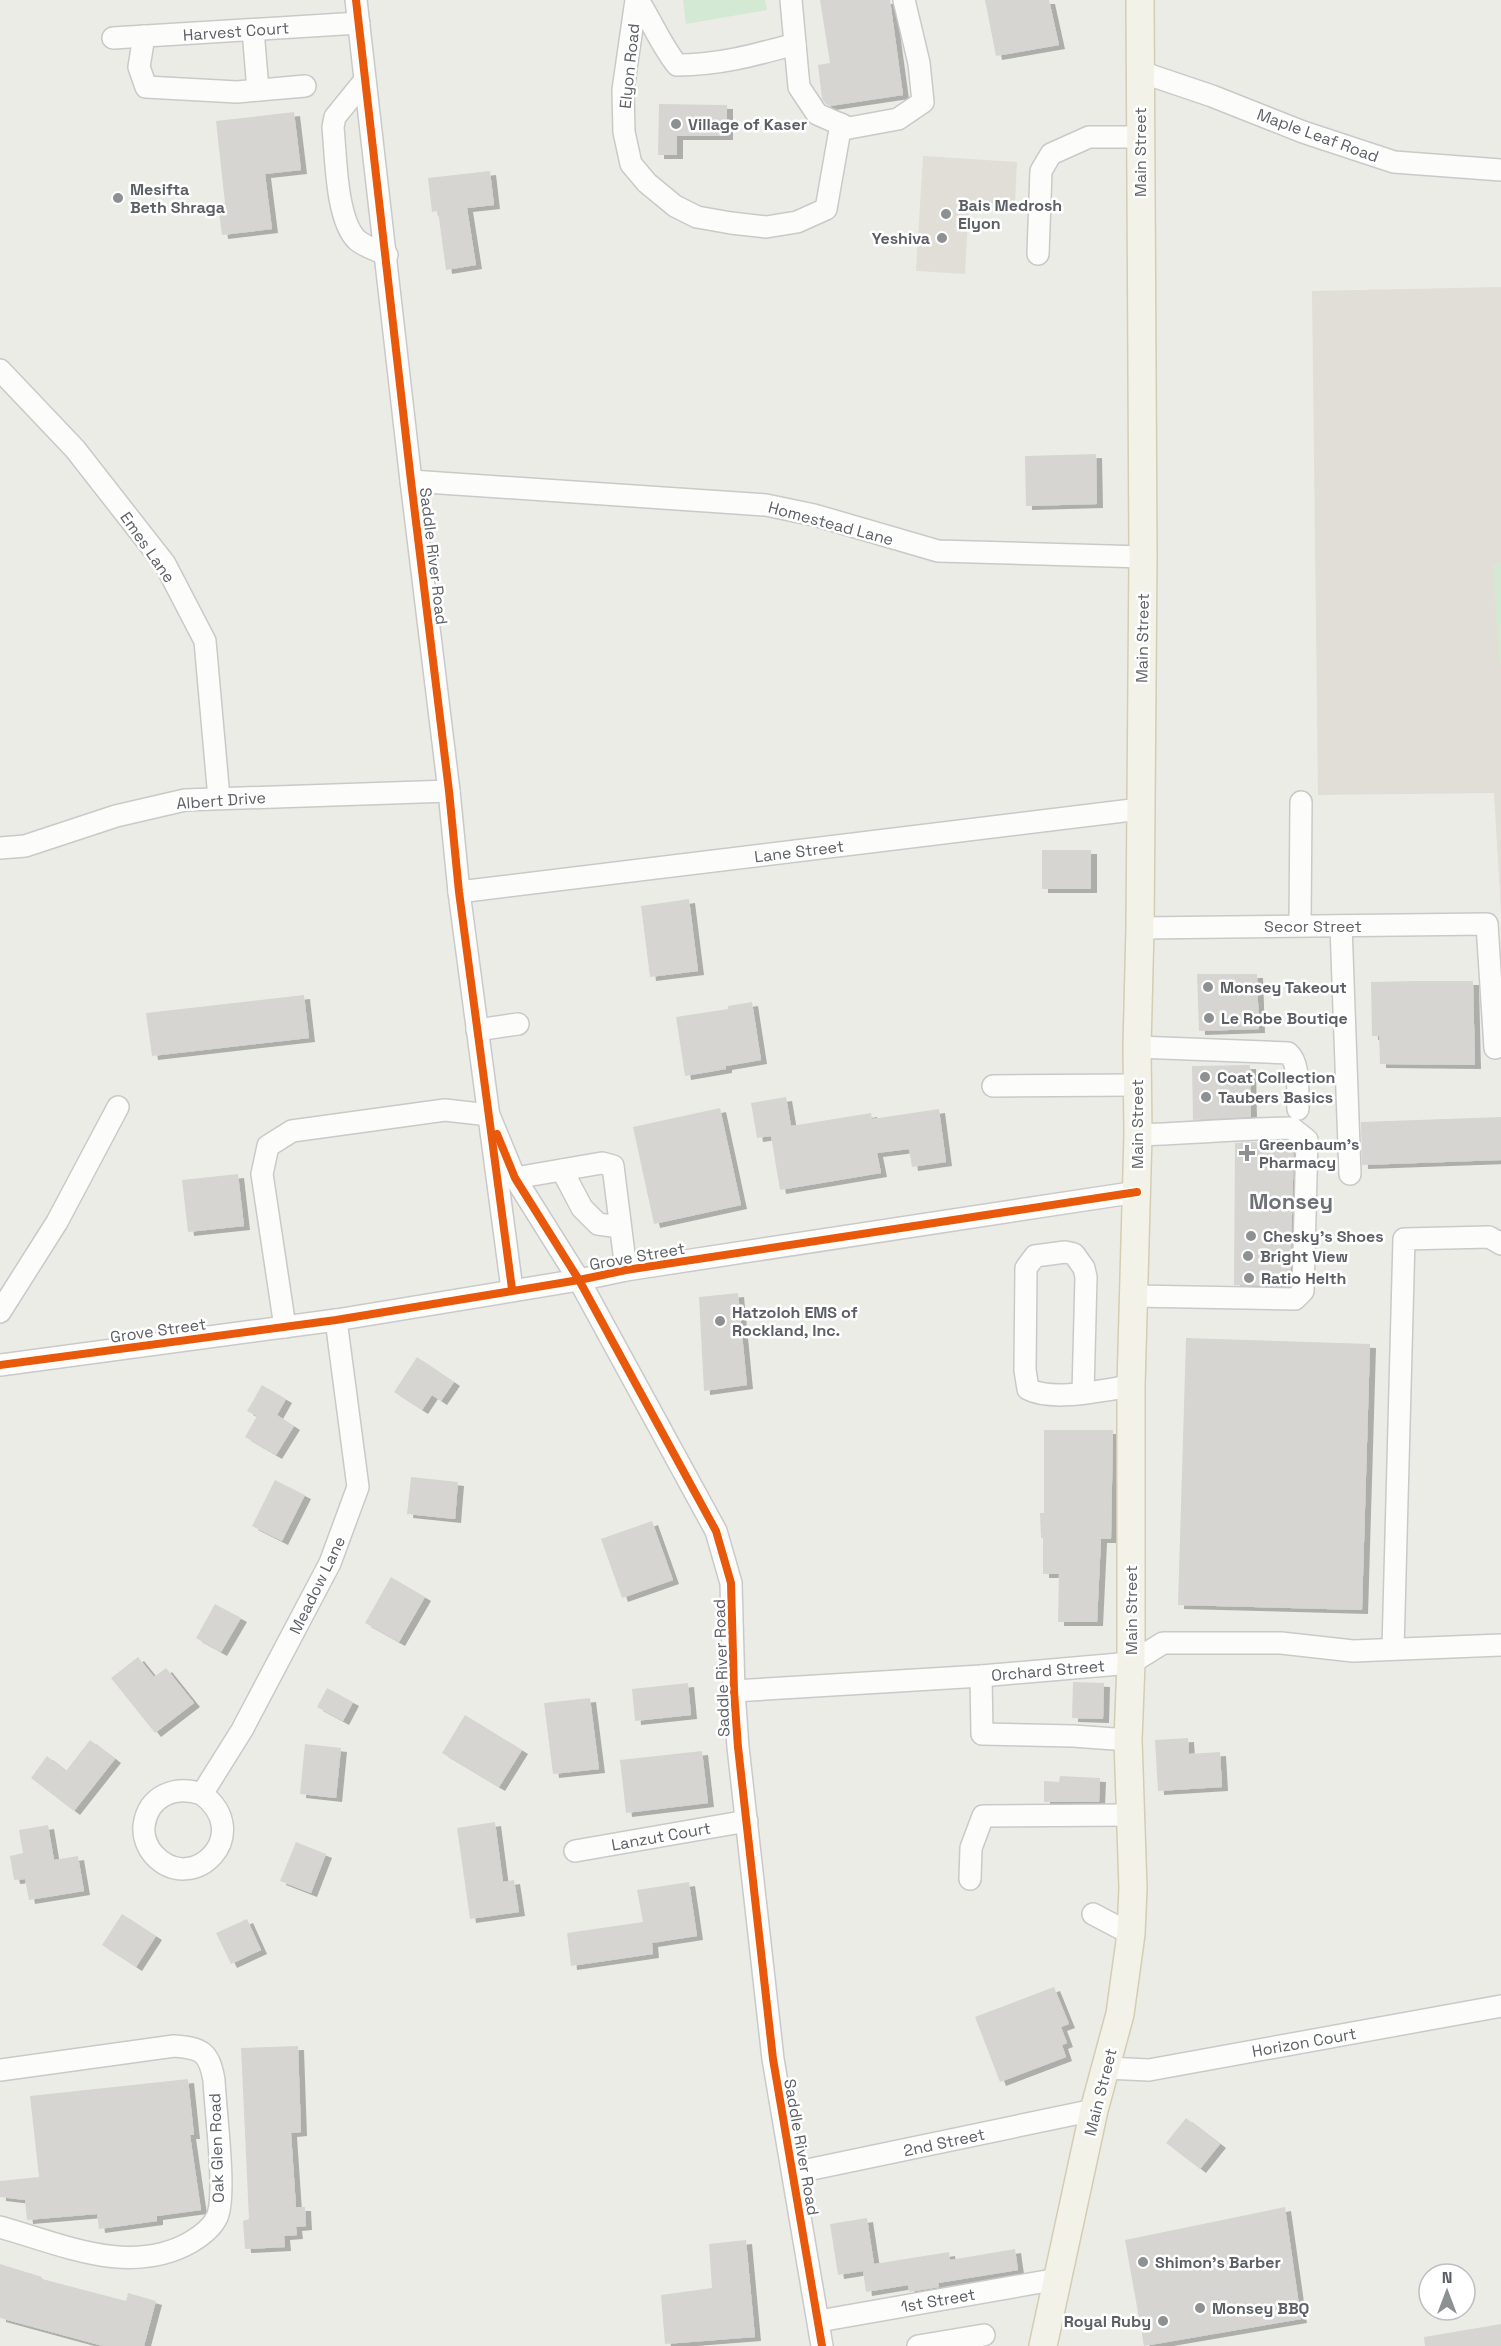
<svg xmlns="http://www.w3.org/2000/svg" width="1501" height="2346" font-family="'Space Grotesk',sans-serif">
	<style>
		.education { fill: #e0ded6 }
		.green { fill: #d4e9d3 }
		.building { fill: #d6d5d2; filter: url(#shadow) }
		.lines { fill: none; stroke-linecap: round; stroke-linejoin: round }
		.minor-casing { stroke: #c9c9c9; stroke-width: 24 }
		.major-casing { stroke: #d4cdb4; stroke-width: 30 }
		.minor { stroke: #fcfcfb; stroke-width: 21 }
		.major { stroke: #f3f2e8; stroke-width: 27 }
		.cycleway-casing { stroke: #fff; stroke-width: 11 }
		.cycleway { stroke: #e8590c; stroke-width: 8 }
		.poi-dot { fill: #8e9192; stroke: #fff; stroke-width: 2 }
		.labels { text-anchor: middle; stroke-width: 5; stroke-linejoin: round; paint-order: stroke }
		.street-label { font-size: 16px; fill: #5c6065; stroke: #fff }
		.poi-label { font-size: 16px; font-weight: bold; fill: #5c6065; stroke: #fff; text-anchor: start }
		.district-label { font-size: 22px; font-weight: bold; fill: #6d7277; stroke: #fff }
	</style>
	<defs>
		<filter id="shadow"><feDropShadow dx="6" dy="4" stdDeviation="0" flood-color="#0004"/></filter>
	</defs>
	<rect width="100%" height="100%" fill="#ecece7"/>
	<g class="education">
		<path d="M923 156 1017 162 1015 205 969 202 965 274 916 271Z"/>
		<path d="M1501 287V913L1494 793 1318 795 1312 291Z"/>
	</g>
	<g class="green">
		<path d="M683 0H765L767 10 686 24Z"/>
		<path d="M1493 563H1501V664L1499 661Z"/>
	</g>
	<g class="building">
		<path d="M820 0H890L903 95 830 106 826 104 822 99 818 65 830 63Z"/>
		<path d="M985 0H1049L1059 45 996 56Z"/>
		<path d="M659 104 727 105V136H677V155H658Z"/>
		<path d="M294 112 301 170 265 174 272 229 222 235 218 204 225 203 216 121Z"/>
		<path d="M490 171 494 205 467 208 476 265 446 270 438 211 432 212 428 178Z"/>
		<path d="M1096 454 1097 504 1026 506 1025 456Z"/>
		<rect x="1042" y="850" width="49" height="39"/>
		<path d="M689 899 698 971 650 977 641 906Z"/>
		<path d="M1197 974H1257L1259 1029 1199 1031Z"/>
		<path d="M1416 981H1473L1475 1065 1380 1064 1379 1036H1372L1371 982Z"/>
		<path d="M304 995 309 1038 152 1056 146 1013Z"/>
		<path d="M752 1002 761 1060 726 1066V1069L685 1076 676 1017 728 1009V1006Z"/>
		<path d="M1250 1065 1251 1117 1193 1120 1192 1066Z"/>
		<path d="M786 1097 791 1126 871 1113 872 1119 939 1109 946 1162 912 1167 909 1149 877 1153 881 1173 780 1190 771 1136 757 1138 751 1103Z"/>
		<path d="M720 1108 741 1205 654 1224 633 1127Z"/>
		<path d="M1501 1117V1160L1362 1165 1361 1122Z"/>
		<path d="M1288 1141 1294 1146 1290 1286 1234 1285 1235 1143Z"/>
		<path d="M238 1174 244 1226 188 1232 182 1180Z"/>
		<path d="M738 1293 747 1385 704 1391 699 1297Z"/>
		<path d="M1186 1338 1370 1344 1362 1610 1178 1605Z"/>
		<path d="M417 1357 454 1382 441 1401 432 1395 422 1410 394 1392Z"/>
		<path d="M262 1385 286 1399 277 1415 294 1426 276 1455 245 1437 257 1416 247 1411Z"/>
		<path d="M1044 1430H1113L1111 1539H1101L1097 1622H1058L1059 1574H1043V1538H1041L1040 1513H1044Z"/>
		<path d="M411 1477 458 1482 455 1519 407 1514Z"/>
		<path d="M275 1480 305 1495 282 1541 252 1526Z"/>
		<path d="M652 1521 673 1580 622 1598 601 1539Z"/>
		<path d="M391 1577 425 1597 399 1642 365 1623Z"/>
		<path d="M215 1604 241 1618 221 1652 196 1638Z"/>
		<path d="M138 1657 154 1677 166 1668 194 1703 155 1733 111 1678Z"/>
		<path d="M1073 1682 1104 1683 1103 1719 1072 1718Z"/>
		<path d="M688 1683 691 1715 635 1721 632 1689Z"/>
		<path d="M327 1688 353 1702 343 1721 317 1707Z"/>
		<path d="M590 1698 599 1769 553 1774 544 1703Z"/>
		<path d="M465 1715 522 1750 499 1787 442 1753Z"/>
		<path d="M1188 1738 1189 1754 1220 1752 1222 1787 1158 1791 1155 1740Z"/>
		<path d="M90 1740 115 1759 74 1811 31 1778 47 1756 66 1771Z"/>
		<path d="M305 1744 341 1748 336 1798 300 1794Z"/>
		<path d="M702 1751 708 1803 626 1813 620 1760Z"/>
		<path d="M1060 1776 1100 1778 1099 1802H1044V1781L1059 1782Z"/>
		<path d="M495 1822 503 1882 514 1880 519 1912 470 1919 457 1828Z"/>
		<path d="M48 1825 54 1860 78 1856 84 1891 29 1900 25 1879 14 1880 10 1856 23 1853 19 1830Z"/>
		<path d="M296 1842 326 1854 311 1893 280 1881Z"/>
		<path d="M689 1882 697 1936 652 1943 653 1954 571 1966 567 1933 643 1922 637 1890Z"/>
		<path d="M122 1914 156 1936 136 1967 102 1945Z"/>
		<path d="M247 1919 261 1950 231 1964 216 1933Z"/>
		<path d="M1054 1987 1069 2024 1061 2027 1067 2043 1062 2045 1066 2057 1000 2082 975 2017Z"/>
		<path d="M298 2046 301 2132 291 2133 296 2207H305L306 2226 296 2227 297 2235 284 2236 285 2247 245 2249 243 2221 249 2219 241 2048Z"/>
		<path d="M188 2079 194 2135H190L201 2210 157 2216V2221L99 2229 97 2214 27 2220 25 2200 0 2197V2181L39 2177 30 2096Z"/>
		<path d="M1186 2118 1220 2144 1200 2169 1166 2143Z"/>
		<path d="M1285 2207 1301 2319 1144 2346 1125 2240Z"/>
		<path d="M867 2218 874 2264 949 2252 950 2260 1015 2249 1018 2270 938 2283 939 2287 909 2292 908 2285 866 2292 863 2271 838 2275 830 2224Z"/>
		<path d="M746 2240 755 2337 665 2344 661 2295 712 2288 709 2244Z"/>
		<path d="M0 2264 42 2277V2279L126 2301 128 2293 156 2301 144 2346H103L0 2318Z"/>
		<path d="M1501 2324V2346H1425L1424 2337Z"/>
	</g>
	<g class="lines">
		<g class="minor-casing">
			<g id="minor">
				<path d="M356 0 411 481 449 791 459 892 512 1289"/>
				<path d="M636 0 623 90 624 132 631 164 647 183 675 206 697 217 731 223 766 227 797 222 826 209 841 124"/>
				<path d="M638 0C652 22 661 45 677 65 719 65 755 55 795 44"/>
				<path d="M791 0 799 87 817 114 849 128 898 119 923 102 919 63 904 0"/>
				<path d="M253 30 258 90"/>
				<path d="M144 36 139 67 146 87 237 92 305 86"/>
				<path d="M113 38 359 23"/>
				<path d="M1141 72 1212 96 1303 132 1394 162 1501 170"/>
				<path d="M365 80 335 117 333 127C336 157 336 220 357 240 365 247 377 250 387 255"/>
				<path d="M1038 254 1041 171 1051 154 1089 137H1139"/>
				<path d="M0 370 75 449 165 564 205 641 219 798"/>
				<path d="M411 481 766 505 814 515 938 551 1143 557"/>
				<path d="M0 848 25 846 116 816 185 800 449 791"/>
				<path d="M459 892 1140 809"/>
				<path d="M1300 925 1301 802"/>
				<path d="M1341 926 1350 1174"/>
				<path d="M1140 928 1487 924 1495 1048"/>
				<path d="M477 1030 518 1024"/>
				<path d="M1137 1047 1288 1053C1301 1064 1297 1094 1298 1109"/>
				<path d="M993 1086 1137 1085"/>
				<path d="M562 1170 582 1208 598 1224 620 1227"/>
				<path d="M515 1178 602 1163 613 1166 626 1270"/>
				<path d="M1134 1296 1295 1299 1303 1291 1307 1140 1292 1128C1240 1129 1190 1133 1138 1135"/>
				<path d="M0 1312 57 1222 118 1107"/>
				<path d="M285 1327 262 1174 268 1146 292 1131 445 1110 489 1115 515 1178 579 1280 716 1531 731 1583 734 1691 738 1747 773 2059 822 2346"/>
				<path d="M0 1365 336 1320 579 1280 626 1270 1137 1192"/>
				<path d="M1083 1393 1086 1277 1084 1268 1074 1254 1065 1252 1035 1256 1026 1268 1025 1370 1028 1389C1053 1402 1103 1390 1131 1386"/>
				<path d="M1393 1649 1404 1239 1489 1237 1501 1244"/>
				<path d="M981 1676 982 1734 1073 1736 1128 1740"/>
				<path d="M734 1691 981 1676 1131 1663 1163 1643H1281L1353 1651 1501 1645"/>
				<path d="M202 1794C176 1785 148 1795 144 1826 143 1836 147 1847 154 1855 193 1897 255 1834 202 1794L242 1730 330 1563 358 1487 336 1320"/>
				<path d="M575 1851 747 1821"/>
				<path d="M970 1879 971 1848 983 1816 1129 1815"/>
				<path d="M1093 1914 1131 1934"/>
				<path d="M1106 2068 1149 2070 1501 2006"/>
				<path d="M0 2070 174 2046C202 2048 209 2052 214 2080 215 2108 227 2195 217 2217 212 2228 201 2236 191 2242 130 2277 61 2244 0 2227"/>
				<path d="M793 2173 1094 2110"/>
				<path d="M819 2321 1058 2279"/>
				<path d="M918 2346 984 2335"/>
			</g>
		</g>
		<g class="major-casing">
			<path id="major" d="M1043 2346 1094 2110 1120 2014 1131 1934 1133 1888 1128 1740 1131 1663V1386L1138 1135 1137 1047 1140 928 1143 557 1140 0"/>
		</g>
		<use href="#minor" class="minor"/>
		<use href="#major" class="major"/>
		<g class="cycleway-casing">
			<g id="cycleway">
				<path d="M356 0 411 481 449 791 459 892 512 1289"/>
				<path d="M497 1134 515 1178 579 1280 716 1531 731 1583 734 1691 738 1747 773 2059 822 2346"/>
				<path d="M0 1365 336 1320 579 1280 626 1270 1137 1192"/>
			</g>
		</g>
		<use href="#cycleway" class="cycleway"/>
	</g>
	<g class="poi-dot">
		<circle cx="676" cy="124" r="6"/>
		<circle cx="118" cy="198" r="6"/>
		<circle cx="946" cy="214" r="6"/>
		<circle cx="942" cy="238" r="6"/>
		<circle cx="1208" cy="987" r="6"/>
		<circle cx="1209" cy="1018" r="6"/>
		<circle cx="1205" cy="1077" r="6"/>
		<circle cx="1206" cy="1097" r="6"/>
		<path d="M1244 1144h6v6h6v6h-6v6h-6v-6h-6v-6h6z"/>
		<circle cx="1251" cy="1236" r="6"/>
		<circle cx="1248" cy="1256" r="6"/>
		<circle cx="1249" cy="1278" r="6"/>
		<circle cx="720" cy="1321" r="6"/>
		<circle cx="1143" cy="2262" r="6"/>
		<circle cx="1200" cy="2308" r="6"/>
		<circle cx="1163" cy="2321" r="6"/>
	</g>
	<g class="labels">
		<g class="street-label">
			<text transform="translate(236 31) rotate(-4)" y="6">Harvest Court</text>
			<text transform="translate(629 66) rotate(-84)" y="6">Elyon Road</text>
			<text transform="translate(1318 135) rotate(20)" y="6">Maple Leaf Road</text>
			<text transform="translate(1140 152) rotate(-90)" y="6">Main Street</text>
			<text transform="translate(831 523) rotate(15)" y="6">Homestead Lane</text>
			<text transform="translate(148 547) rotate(55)" y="6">Emes Lane</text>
			<text transform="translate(434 556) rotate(83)" y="6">Saddle River Road</text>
			<text transform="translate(1142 638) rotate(-89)" y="6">Main Street</text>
			<text transform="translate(221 800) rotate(-4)" y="6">Albert Drive</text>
			<text transform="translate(799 851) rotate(-7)" y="6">Lane Street</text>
			<text x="1313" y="932">Secor Street</text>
			<text transform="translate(1137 1124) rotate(-90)" y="6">Main Street</text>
			<text transform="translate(637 1256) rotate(-10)" y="6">Grove Street</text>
			<text transform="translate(158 1330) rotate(-8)" y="6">Grove Street</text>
			<text transform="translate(317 1585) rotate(-64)" y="6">Meadow Lane</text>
			<text transform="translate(1131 1610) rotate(-90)" y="6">Main Street</text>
			<text transform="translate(721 1668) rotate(-92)" y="6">Saddle River Road</text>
			<text transform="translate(1048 1670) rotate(-5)" y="6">Orchard Street</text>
			<text transform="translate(661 1836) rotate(-10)" y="6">Lanzut Court</text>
			<text transform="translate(1304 2042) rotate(-10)" y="6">Horizon Court</text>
			<text transform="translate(1100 2092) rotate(-76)" y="6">Main Street</text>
			<text transform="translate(944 2142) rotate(-12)" y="6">2nd Street</text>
			<text transform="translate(802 2147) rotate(80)" y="6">Saddle River Road</text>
			<text transform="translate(216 2148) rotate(-92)" y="6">Oak Glen Road</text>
			<text transform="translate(938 2300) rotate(-10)" y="6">1st Street</text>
		</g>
		<g class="poi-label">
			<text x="688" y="130">Village of Kaser</text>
			<text x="130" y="195">Mesifta<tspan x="130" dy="18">Beth Shraga</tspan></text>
			<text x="958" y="211">Bais Medrosh<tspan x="958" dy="18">Elyon</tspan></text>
			<text x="930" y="244" text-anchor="end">Yeshiva</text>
			<text x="1220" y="993">Monsey Takeout</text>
			<text x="1221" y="1024">Le Robe Boutiqe</text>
			<text x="1217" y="1083">Coat Collection</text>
			<text x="1218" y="1103">Taubers Basics</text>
			<text x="1259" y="1150">Greenbaum's<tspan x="1259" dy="18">Pharmacy</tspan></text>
			<text x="1263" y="1242">Chesky's Shoes</text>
			<text x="1260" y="1262">Bright View</text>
			<text x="1261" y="1284">Ratio Helth</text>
			<text x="732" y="1318">Hatzoloh EMS of<tspan x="732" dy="18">Rockland, Inc.</tspan></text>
			<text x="1155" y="2268">Shimon's Barber</text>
			<text x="1212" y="2314">Monsey BBQ</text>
			<text x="1151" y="2327" text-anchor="end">Royal Ruby</text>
		</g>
		<g class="district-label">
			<text x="1291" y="1209">Monsey</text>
		</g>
	</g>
	<g transform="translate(1447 2292)"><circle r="28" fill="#ffffff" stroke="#bebfc1" stroke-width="1.5"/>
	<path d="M0-4.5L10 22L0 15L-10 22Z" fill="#8e9192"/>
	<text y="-9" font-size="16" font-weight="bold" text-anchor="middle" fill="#5c6065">N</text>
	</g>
</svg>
